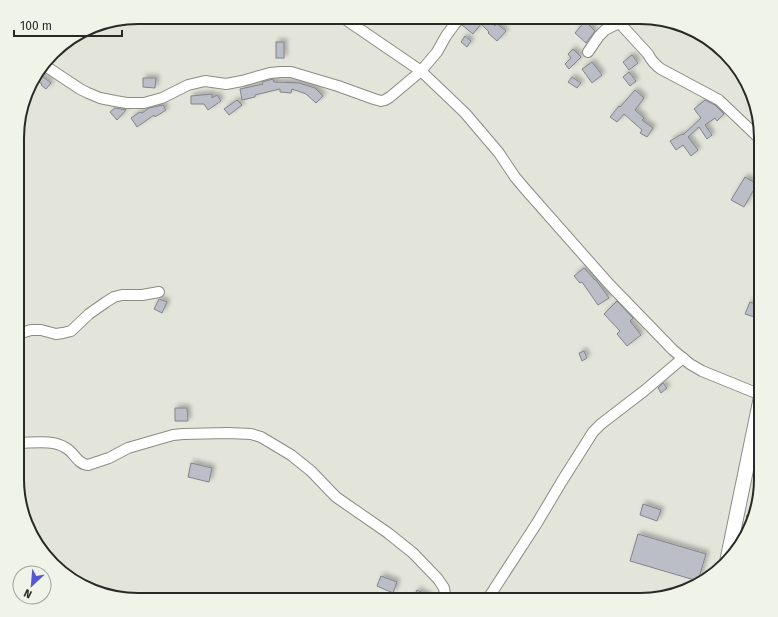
<svg xmlns="http://www.w3.org/2000/svg" width="778" height="617" font-family="'Fira Sans',sans-serif">
	<style>
		.building { fill: #bcbec7; stroke: #82848d; filter: url(#shadow) }
		.lines { fill: none; stroke-linecap: round; stroke-linejoin: round }
		.minor-casing { stroke: #8a8c83; stroke-width: 12 }
		.highway-casing { stroke: #8a8c83; stroke-width: 16 }
		.minor { stroke: #fff; stroke-width: 10 }
		.highway { stroke: #fff; stroke-width: 14 }
		.rim { fill: none; stroke: #292926; stroke-width: 2 }
	</style>
	<defs>
		<filter id="shadow"><feDropShadow dx="3" dy="-3" stdDeviation="2" flood-color="#0004"/></filter>
	</defs>
	<rect width="100%" height="100%" fill="#e3e5db"/>
	<g class="building">
		<path d="M467 17H470L474 21 478 17H486L495 26 496 23 506 31 497 41 488 33 489 32 481 24 473 34 462 25 466 21Z"/>
		<path d="M585 21 595 31 586 43 575 33Z"/>
		<path d="M465 36 471 41 467 47 461 42Z"/>
		<rect x="276" y="42" width="8" height="16"/>
		<path d="M573 49 581 57 569 69 565 64 571 58 568 54Z"/>
		<path d="M632 55 638 63 629 70 623 62Z"/>
		<path d="M592 62 602 75 592 83 582 69Z"/>
		<path d="M629 72 636 81 630 86 623 77Z"/>
		<path d="M38 73 51 83 46 89 41 85 42 84 34 79Z"/>
		<path d="M572 77 581 83 577 88 568 82Z"/>
		<path d="M143 78H156L155 88 143 87Z"/>
		<path d="M273 79 274 82 299 83 315 88 323 96 316 103 306 94 292 89 291 93 280 92V89L255 95V97L242 100 240 89 263 84 262 82Z"/>
		<path d="M635 90 644 98 635 110 644 118 642 120 653 128 647 137 640 133 642 130 624 114 617 122 610 117 619 106 620 107Z"/>
		<path d="M212 94V98L217 95 221 101 208 110 204 104H191V96Z"/>
		<path d="M237 100 242 105 229 115 224 109Z"/>
		<path d="M705 100 715 105 724 114 717 121 715 118 705 125 712 135 707 139 699 127 688 137 698 150 691 156 683 145 676 150 670 141 682 134 683 135 701 118 694 109Z"/>
		<path d="M163 105 166 110 155 117 154 115 137 127 131 118 140 112 142 113 149 108Z"/>
		<path d="M115 108 126 110 117 120 110 112Z"/>
		<path d="M745 177 757 184 744 207 731 200Z"/>
		<path d="M584 268 595 280H596L609 298 598 305 582 282 580 283 574 276Z"/>
		<path d="M159 299 167 302 162 313 154 309Z"/>
		<path d="M617 301 633 318 630 321 641 335 627 346 617 334 620 331 604 314Z"/>
		<path d="M750 302 761 306V319L745 314Z"/>
		<path d="M584 351 587 358 582 361 579 353Z"/>
		<path d="M663 383 667 388 661 393 658 388Z"/>
		<path d="M175 408H187L188 421H175Z"/>
		<path d="M191 463 212 468 209 482 188 477Z"/>
		<path d="M643 504 661 510 657 521 640 515Z"/>
		<path d="M756 509 752 526 740 544V543L742 532 748 519 746 516Z"/>
		<path d="M638 534 706 554 698 581 630 561Z"/>
		<path d="M381 576 397 582 393 593 377 586Z"/>
		<path d="M417 590 429 596 427 600H412Z"/>
	</g>
	<g class="lines">
		<g class="minor-casing">
			<g id="minor">
				<path d="M342 17 421 71 465 113 499 153 515 177 526 190 609 284 673 350 690 364 702 371 761 395"/>
				<path d="M614 17 648 54C651 60 655 65 661 69L719 100 761 140"/>
				<path d="M588 52 599 36 605 30 619 23"/>
				<path d="M44 65 80 89 88 93 100 98 115 101 127 103H144L162 98 188 85 205 81 226 84 242 81 270 73 281 72H291L338 86 374 99 381 101 385 100 390 97 421 71 437 52 446 36 454 25 461 17"/>
				<path d="M18 334 31 330H41L56 334 63 333 71 331 89 314 106 302 114 297 122 295H142L159 292"/>
				<path d="M17 443C33 443 53 439 66 448 75 453 77 464 88 465L109 458 128 448 173 435 183 434 228 433 251 434 261 437 291 455 311 471 336 497 388 533 413 553 438 579 444 588 446 600"/>
				<path d="M487 600 537 523 562 481 593 432 601 424 644 391 683 358"/>
			</g>
		</g>
		<g class="highway-casing">
			<path id="highway" d="M727 562 761 397"/>
		</g>
		<use href="#minor" class="minor"/>
		<use href="#highway" class="highway"/>
	</g>
	<path d="M0 0H778V617H0ZM138 24H640A114 114 0 0 1 754 138V479A114 114 0 0 1 640 593H138A114 114 0 0 1 24 479V138A114 114 0 0 1 138 24Z" fill="#f0f3e8" fill-rule="evenodd"/>
	<path class="rim" d="M138 24H640A114 114 0 0 1 754 138V479A114 114 0 0 1 640 593H138A114 114 0 0 1 24 479V138A114 114 0 0 1 138 24Z"/>
	<g transform="translate(32 585) rotate(206)"><circle r="19" fill="#f0f3e8" stroke="#a0a29a"/>
	<path d="M0-3L7 15L0 10L-7 15Z" fill="#5757cf"/>
	<text y="-6" font-size="11" font-weight="bold" text-anchor="middle" fill="#292926">N</text>
	</g>
	<path d="M14 30v6h108v-6" fill="none" stroke="#292926" stroke-width="2"/>
	<text x="20" y="30" font-size="12" fill="#292926" stroke="#f0f3e8" stroke-width="3" paint-order="stroke">100 m</text>
</svg>
